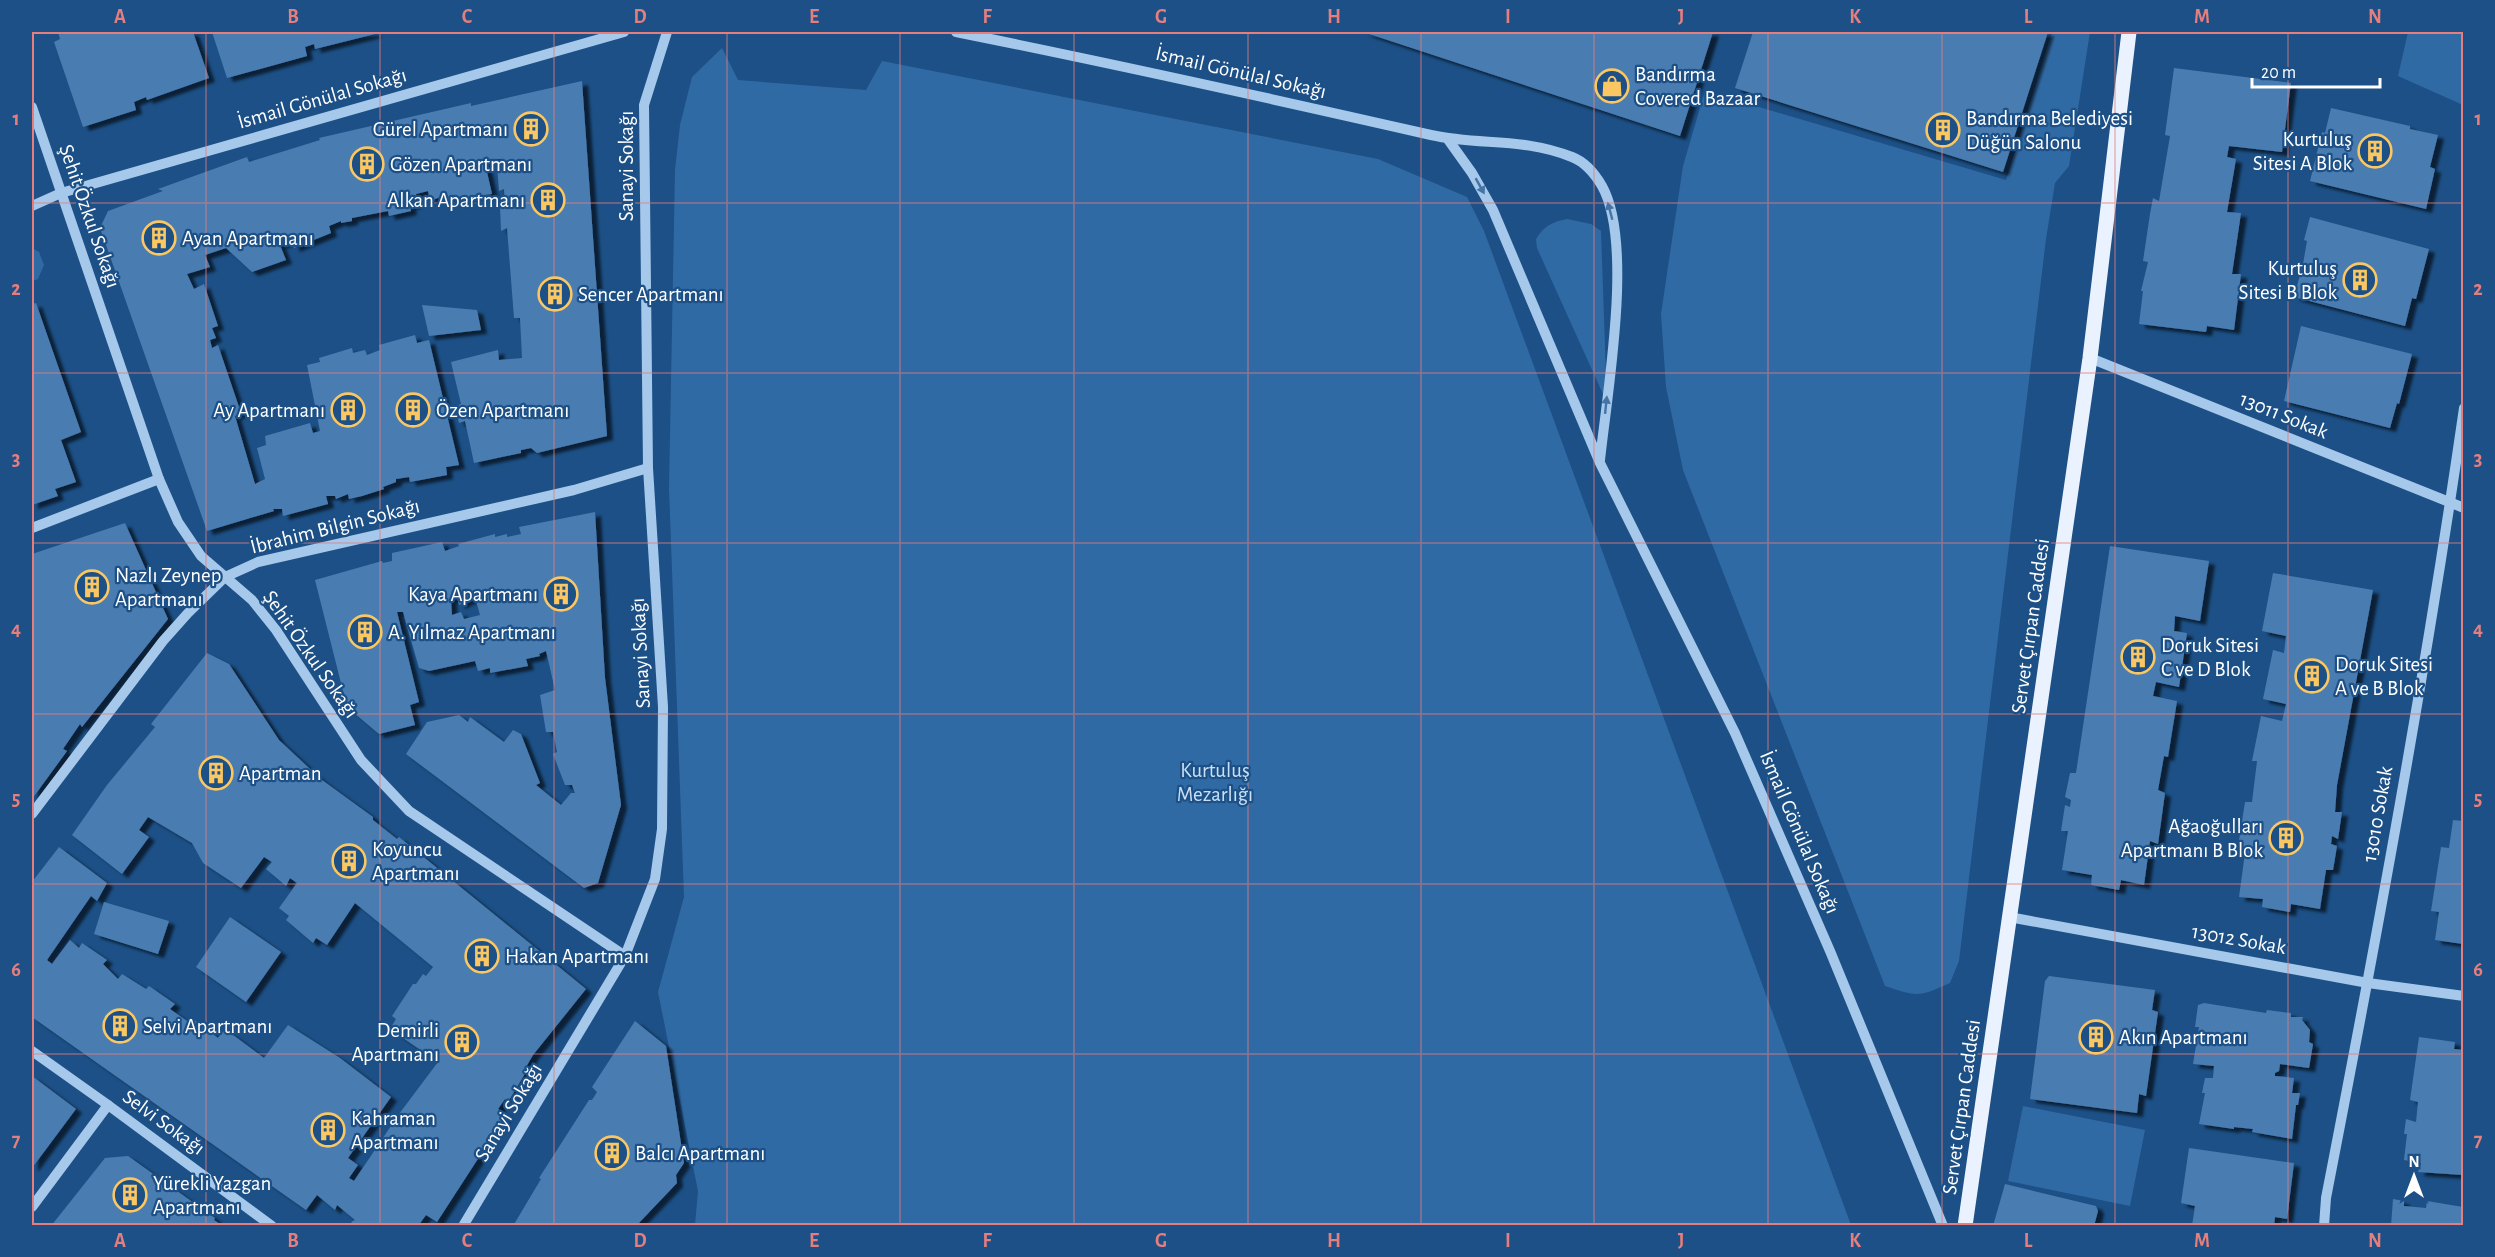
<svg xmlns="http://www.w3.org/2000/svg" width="2495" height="1257" font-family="'Alegreya Sans',sans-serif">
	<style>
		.green { fill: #306aa4 }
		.building { fill: #4a7cb1; fill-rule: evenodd; filter: url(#shadow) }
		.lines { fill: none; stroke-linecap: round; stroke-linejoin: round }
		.minor { stroke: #a5c8eb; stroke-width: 10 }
		.major { stroke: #e9f2fe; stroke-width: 15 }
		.oneway { fill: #4574a4 }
		.grid { fill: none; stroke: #e67e7e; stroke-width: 1.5; stroke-opacity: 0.55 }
		.labels { text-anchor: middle; stroke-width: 4.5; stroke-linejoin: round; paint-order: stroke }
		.street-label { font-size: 21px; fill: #fff; stroke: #1c5086 }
		.poi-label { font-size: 21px; fill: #fff; stroke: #1c5086; text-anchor: start }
		.park-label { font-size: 21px; fill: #c9e1f8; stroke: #1c5086 }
		.neatline { fill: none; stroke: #e67e7e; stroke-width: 2 }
		.grid-label { font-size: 20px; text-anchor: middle; font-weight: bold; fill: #e67e7e }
	</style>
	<defs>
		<filter id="shadow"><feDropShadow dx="6" dy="4" stdDeviation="1.5" flood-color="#0009"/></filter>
	</defs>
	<rect width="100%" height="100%" fill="#1c5086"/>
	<g class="green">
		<path d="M2052 32H2090L2069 166 2055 183 2046 239 1959 961 1950 983C1919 997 1918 997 1885 986L1683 470 1666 387 1661 314 1683 166 1705 91 2006 180Z"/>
		<path d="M2408 32H2463V105L2398 76Z"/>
		<path d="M722 48 738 80 866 90 882 61 1378 159 1467 197 1484 231 1851 1225H695L698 1191 658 992 684 897 669 488 675 170 680 125 692 77Z"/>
		<path d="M1567 219 1591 224 1601 231 1607 403 1537 248 1536 239C1544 226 1552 222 1567 219Z"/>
		<path d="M32 248 39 252 44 265 38 279 32 281Z"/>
		<path d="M2023 1106 2145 1130 2130 1206 2008 1181Z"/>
	</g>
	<g class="building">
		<path d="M58 32H193L209 78 147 100 146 97 134 102 136 110 83 127 54 42 60 39Z"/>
		<path d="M212 32H374L375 34 315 49 314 44 305 47 307 56 227 78Z"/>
		<path d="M1363 32H1713L1680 136Z"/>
		<path d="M1753 32H2048L2003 172 1735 88Z"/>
		<path d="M2174 68 2291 83 2282 152 2229 146 2227 157 2236 159 2227 212 2241 213 2232 274H2241L2234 330 2207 326 2206 332 2139 324 2143 291H2141L2148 262 2143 261 2150 214 2153 198 2159 201 2170 136 2165 135Z"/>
		<path d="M582 81 607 436 537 453 531 448 521 450V453L474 463 465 421 459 423 455 406 461 404 451 362 498 350 499 360 522 358 520 318H514L507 228 501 231 500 206H505L504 189 499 191 497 166H503L501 159H484L492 194 443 201V196L430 201 428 191 416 194 418 203 410 206 411 211 389 216 388 211 352 218V221L341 223V221L329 226 331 233 294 248 292 240 280 245 286 260 252 272 226 248 205 255 210 267 187 274 194 289 204 284 218 326 212 328 216 338 210 340 212 348 218 345 241 413 235 416 255 484 265 479 257 448 266 445 265 436 310 423 313 433 320 431 307 365 320 362 319 358 352 348 353 353 365 350 367 355 380 350 379 345 415 335 417 343 429 340 459 465 446 467 447 475 410 482 409 477 396 479V482L383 487 384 489 362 496 349 499 348 494 336 499 335 496H326L328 504 283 516 282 509H273L274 511 207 531 100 228 108 211 163 191 158 189 247 157 249 162 320 140 319 138 471 103V106Z"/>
		<path d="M2331 108 2410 126V129L2438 135 2430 167 2435 169 2426 209 2310 181 2322 132 2325 133Z"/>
		<path d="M2310 217 2429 249 2416 299 2412 298 2405 326 2294 297 2303 264 2307 241 2304 240Z"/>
		<path d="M36 303 81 432 61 440 76 482 55 489 58 496 32 505V304Z"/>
		<path d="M422 305 477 310 481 330 429 336Z"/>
		<path d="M2301 326 2412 354 2399 404 2397 403 2390 428 2284 401Z"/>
		<path d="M595 512 605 678 621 805 598 883 584 888 406 754 427 722 459 715 468 722 470 717 504 742 513 730 521 734 540 783 536 785 561 805 571 793H575L572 785H565L553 754 557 752 553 732H546L540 695 555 690 546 651 539 654 540 656 526 659 528 666 490 673V668L478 671 475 661 429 671 419 668 403 612H397L419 702 410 705 415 725 379 734 347 707 315 580 382 561 383 563 392 561V553L442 542 445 551 459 546 458 544 495 534V537L507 534V537L521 534 519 527ZM457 597 459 605 475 597 480 615 464 619 461 612 452 615 451 600Z"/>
		<path d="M125 523 168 619 82 727 80 724 63 749 67 751 32 799V554Z"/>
		<path d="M2110 546 2209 561 2200 621 2175 616 2174 631 2187 633 2179 687 2156 682 2153 696 2177 701 2168 757 2164 756 2158 790 2165 793 2158 844 2150 841 2144 885 2121 880 2119 890 2091 885 2092 875 2062 870 2068 831H2061L2065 805 2070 807 2071 800 2065 797 2070 773H2076Z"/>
		<path d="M2273 573 2373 590 2337 785 2335 812H2342L2338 839 2332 836 2331 844 2337 846 2333 870H2326L2320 909 2291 904 2290 912 2262 907 2263 899 2239 897 2245 853H2237L2245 802H2252L2257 761H2252L2261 716 2282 721 2286 704 2263 699 2273 650 2284 653 2286 636 2262 631Z"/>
		<path d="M207 653 229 664 279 740 322 780 373 817V820L397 839 399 837 586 989 533 1055 526 1067H529L508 1102 505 1099 498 1109 507 1114 437 1222 426 1215 418 1226H356L351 1222 355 1220 337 1205 335 1210 317 1195 306 1210 32 1017V882L59 847 107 883 97 901 91 896 47 960 52 964 70 940 79 948 82 943 107 960 103 964 118 979 122 974 146 989 149 986 175 1004 170 1009 190 1023 193 1019 218 1038 225 1029 264 1058 288 1025 340 1058 391 1097 348 1158 358 1165 349 1178 354 1181 399 1114 438 1062 390 1029 396 1019 392 1016 413 984H416L423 974 426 976 433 967 355 903 327 945 316 938 313 943 286 920 289 916 279 908 297 883 290 878 286 886 266 869 272 862 264 857 241 888 203 863 192 843 148 817 139 830 149 837 122 874 72 835 107 785 155 727 151 724Z"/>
		<path d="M2453 820 2463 821V944L2435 940 2439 912 2431 911 2441 847 2449 848Z"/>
		<path d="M104 902 169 921 158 954 94 934Z"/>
		<path d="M230 917 281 952 246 1002 196 967Z"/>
		<path d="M2049 976 2155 990 2152 1010 2158 1012 2146 1096 2139 1094 2137 1113 2030 1099 2045 981Z"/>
		<path d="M2204 1003 2266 1013 2267 1010 2291 1013V1017H2303L2302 1020 2310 1030 2309 1042 2313 1044 2309 1068 2280 1064 2279 1071 2275 1073V1076L2294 1078 2292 1093H2300L2298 1105H2296L2292 1139 2252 1132 2253 1129 2234 1127V1129L2199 1124 2205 1093H2202L2205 1078H2213L2214 1066 2193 1064 2199 1027H2195L2198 1005Z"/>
		<path d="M635 1021 666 1046 684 1163 676 1175 677 1183 636 1226H513L541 1179 539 1178 589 1100H592L597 1092 592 1087Z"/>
		<path d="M2419 1037 2455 1042 2454 1049 2463 1050V1175L2418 1172 2421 1163 2404 1160 2407 1134H2404L2406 1119 2416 1122 2418 1102 2410 1100Z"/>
		<path d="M32 1076 76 1109 32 1168Z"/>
		<path d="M2189 1148 2294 1163 2287 1219 2275 1217 2274 1226H2192L2195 1206 2181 1203Z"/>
		<path d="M128 1156 215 1218 214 1220 223 1226H51L105 1158Z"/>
		<path d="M2005 1184 2096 1206 2098 1211 2094 1226H1993Z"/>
		<path d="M2393 1199 2404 1201V1206L2426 1208 2427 1201 2463 1207V1226H2391Z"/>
	</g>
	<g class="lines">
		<g class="minor">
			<path d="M956 32C1115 64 1273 99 1431 135 1480 146 1522 137 1572 157 1585 162 1595 174 1602 186 1634 243 1607 393 1600 460"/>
			<path d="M32 107 159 479 178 522 201 556 252 600 276 630 361 760 409 811 625 956"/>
			<path d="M1447 138 1472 173 1493 210 1600 463 1735 733 1830 951 1943 1226"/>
			<path d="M32 206 61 193 624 32"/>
			<path d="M2090 358 2464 508"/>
			<path d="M32 528 159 479"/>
			<path d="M32 814 163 641 188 613 225 577 258 562 574 490 648 468"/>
			<path d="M2009 917 2368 983 2464 996"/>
			<path d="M32 1051 108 1105 272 1226"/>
			<path d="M32 1207 108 1105"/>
			<path d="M463 1226 625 956 655 879 662 829 663 707 648 468 644 105 667 32"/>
			<path d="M2324 1226 2326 1198C2377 936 2426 672 2464 408"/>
		</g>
		<path class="major" d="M1965 1226 2090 358 2129 32"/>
	</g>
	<defs><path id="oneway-solid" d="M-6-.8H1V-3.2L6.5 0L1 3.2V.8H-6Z" transform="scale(1.5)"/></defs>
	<g class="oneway">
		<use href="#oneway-solid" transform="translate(1480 186) rotate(61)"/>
		<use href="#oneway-solid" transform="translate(1610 211) rotate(-105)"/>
		<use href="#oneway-solid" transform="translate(1606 405) rotate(-84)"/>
	</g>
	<path class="grid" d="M206 32V1226M380 32V1226M554 32V1226M727 32V1226M900 32V1226M1074 32V1226M1248 32V1226M1421 32V1226M1594 32V1226M1768 32V1226M1942 32V1226M2115 32V1226M2288 32V1226M32 203H2464M32 373H2464M32 543H2464M32 714H2464M32 884H2464M32 1054H2464"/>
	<defs>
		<g id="shop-ring" transform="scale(1.725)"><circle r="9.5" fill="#1c5086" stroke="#fbc762" stroke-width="1.5"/><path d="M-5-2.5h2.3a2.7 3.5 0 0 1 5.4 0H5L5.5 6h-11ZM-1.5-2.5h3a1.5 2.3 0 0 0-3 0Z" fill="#fbc762"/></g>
		<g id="building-ring" transform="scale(1.725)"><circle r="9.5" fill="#1c5086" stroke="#fbc762" stroke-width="1.5"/><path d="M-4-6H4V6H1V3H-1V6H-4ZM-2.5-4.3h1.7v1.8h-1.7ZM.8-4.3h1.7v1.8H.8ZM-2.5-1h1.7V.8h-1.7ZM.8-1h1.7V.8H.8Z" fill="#fbc762"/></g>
	</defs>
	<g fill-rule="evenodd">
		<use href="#shop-ring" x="1612" y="86"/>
		<use href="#building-ring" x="531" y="129"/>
		<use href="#building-ring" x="1943" y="130"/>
		<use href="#building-ring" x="2375" y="151"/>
		<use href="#building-ring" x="367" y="164"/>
		<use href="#building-ring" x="548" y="200"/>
		<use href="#building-ring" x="159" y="238"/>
		<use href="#building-ring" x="2360" y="280"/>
		<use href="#building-ring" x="555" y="294"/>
		<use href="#building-ring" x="348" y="410"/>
		<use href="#building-ring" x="413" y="410"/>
		<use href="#building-ring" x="92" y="587"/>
		<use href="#building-ring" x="561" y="594"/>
		<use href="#building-ring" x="365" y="632"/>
		<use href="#building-ring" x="2138" y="657"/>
		<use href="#building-ring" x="2312" y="676"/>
		<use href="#building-ring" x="216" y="773"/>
		<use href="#building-ring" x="2286" y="838"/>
		<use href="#building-ring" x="349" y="861"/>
		<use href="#building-ring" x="482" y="956"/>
		<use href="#building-ring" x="120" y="1026"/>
		<use href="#building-ring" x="2096" y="1037"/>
		<use href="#building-ring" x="462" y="1042"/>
		<use href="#building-ring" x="328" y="1130"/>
		<use href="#building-ring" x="612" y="1153"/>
		<use href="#building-ring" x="130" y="1195"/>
	</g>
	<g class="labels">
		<g class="street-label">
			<text transform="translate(1241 72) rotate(13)" y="7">İsmail Gönülal Sokağı</text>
			<text transform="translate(322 98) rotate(-16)" y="7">İsmail Gönülal Sokağı</text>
			<text transform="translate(626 166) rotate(-90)" y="7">Sanayi Sokağı</text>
			<text transform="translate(90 216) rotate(71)" y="7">Şehit Özkul Sokağı</text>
			<text transform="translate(2284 415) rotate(22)" y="7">13011 Sokak</text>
			<text transform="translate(335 526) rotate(-14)" y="7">İbrahim Bilgin Sokağı</text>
			<text transform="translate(2030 626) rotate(-82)" y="7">Servet Çırpan Caddesi</text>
			<text transform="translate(640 653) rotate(-93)" y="7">Sanayi Sokağı</text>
			<text transform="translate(311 654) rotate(55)" y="7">Şehit Özkul Sokağı</text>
			<text transform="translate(2377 814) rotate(-80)" y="7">13010 Sokak</text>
			<text transform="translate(1800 832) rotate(67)" y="7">İsmail Gönülal Sokağı</text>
			<text transform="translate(2239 939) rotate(10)" y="7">13012 Sokak</text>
			<text transform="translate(1961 1107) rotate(-82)" y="7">Servet Çırpan Caddesi</text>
			<text transform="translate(508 1112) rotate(-59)" y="7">Sanayi Sokağı</text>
			<text transform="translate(164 1122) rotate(36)" y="7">Selvi Sokağı</text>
		</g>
		<g class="poi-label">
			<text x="1635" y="81">Bandırma<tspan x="1635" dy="24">Covered Bazaar</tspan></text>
			<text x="1966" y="125">Bandırma Belediyesi<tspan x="1966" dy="24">Düğün Salonu</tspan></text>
			<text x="508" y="136" text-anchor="end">Gürel Apartmanı</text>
			<text x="2352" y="146" text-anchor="end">Kurtuluş<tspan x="2352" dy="24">Sitesi A Blok</tspan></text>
			<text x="390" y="171">Gözen Apartmanı</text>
			<text x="525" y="207" text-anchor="end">Alkan Apartmanı</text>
			<text x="182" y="245">Ayan Apartmanı</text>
			<text x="2337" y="275" text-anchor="end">Kurtuluş<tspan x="2337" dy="24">Sitesi B Blok</tspan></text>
			<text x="578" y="301">Sencer Apartmanı</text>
			<text x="325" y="417" text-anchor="end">Ay Apartmanı</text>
			<text x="436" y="417">Özen Apartmanı</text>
			<text x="115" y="582">Nazlı Zeynep<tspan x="115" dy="24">Apartmanı</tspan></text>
			<text x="538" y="601" text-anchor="end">Kaya Apartmanı</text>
			<text x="388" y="639">A. Yılmaz Apartmanı</text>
			<text x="2161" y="652">Doruk Sitesi<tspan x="2161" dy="24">C ve D Blok</tspan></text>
			<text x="2335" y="671">Doruk Sitesi<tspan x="2335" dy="24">A ve B Blok</tspan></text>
			<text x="239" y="780">Apartman</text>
			<text x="2263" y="833" text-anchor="end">Ağaoğulları<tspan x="2263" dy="24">Apartmanı B Blok</tspan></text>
			<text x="372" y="856">Koyuncu<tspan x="372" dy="24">Apartmanı</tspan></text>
			<text x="505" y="963">Hakan Apartmanı</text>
			<text x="143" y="1033">Selvi Apartmanı</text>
			<text x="439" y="1037" text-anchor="end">Demirli<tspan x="439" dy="24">Apartmanı</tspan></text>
			<text x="2119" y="1044">Akın Apartmanı</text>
			<text x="351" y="1125">Kahraman<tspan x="351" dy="24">Apartmanı</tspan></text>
			<text x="635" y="1160">Balcı Apartmanı</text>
			<text x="153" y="1190">Yürekli Yazgan<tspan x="153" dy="24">Apartmanı</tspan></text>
		</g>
		<g class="park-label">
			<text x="1215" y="777">Kurtuluş<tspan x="1215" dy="24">Mezarlığı</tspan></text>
		</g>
	</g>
	<rect width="2495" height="1257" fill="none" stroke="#1c5086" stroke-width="66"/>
	<g transform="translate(2414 1176)" stroke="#1c5086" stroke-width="4.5" paint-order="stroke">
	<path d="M0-4.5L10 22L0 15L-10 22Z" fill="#ffffff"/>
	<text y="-9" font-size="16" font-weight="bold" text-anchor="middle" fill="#ffffff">N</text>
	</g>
	<path d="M2252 78v9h128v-9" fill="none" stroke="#ffffff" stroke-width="3"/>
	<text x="2261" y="78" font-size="18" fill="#ffffff" stroke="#1c5086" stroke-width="4.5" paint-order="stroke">20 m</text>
	<rect x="33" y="33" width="2429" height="1191" class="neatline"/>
	<g class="grid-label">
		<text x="120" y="23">A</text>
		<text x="293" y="23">B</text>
		<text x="467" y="23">C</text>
		<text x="640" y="23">D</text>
		<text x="814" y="23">E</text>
		<text x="987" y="23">F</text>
		<text x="1161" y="23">G</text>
		<text x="1334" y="23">H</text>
		<text x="1508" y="23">I</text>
		<text x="1681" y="23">J</text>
		<text x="1855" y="23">K</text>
		<text x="2028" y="23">L</text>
		<text x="2202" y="23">M</text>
		<text x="2375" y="23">N</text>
		<text x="16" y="125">1</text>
		<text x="2478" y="125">1</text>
		<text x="16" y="295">2</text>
		<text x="2478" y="295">2</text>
		<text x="16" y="465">3</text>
		<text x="2478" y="465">3</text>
		<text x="16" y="635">4</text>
		<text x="2478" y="635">4</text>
		<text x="16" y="805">5</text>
		<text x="2478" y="805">5</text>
		<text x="16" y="976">6</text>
		<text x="2478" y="976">6</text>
		<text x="16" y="1146">7</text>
		<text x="2478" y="1146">7</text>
		<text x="120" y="1247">A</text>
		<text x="293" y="1247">B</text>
		<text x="467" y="1247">C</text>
		<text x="640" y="1247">D</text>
		<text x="814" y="1247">E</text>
		<text x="987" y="1247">F</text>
		<text x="1161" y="1247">G</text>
		<text x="1334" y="1247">H</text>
		<text x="1508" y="1247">I</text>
		<text x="1681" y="1247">J</text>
		<text x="1855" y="1247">K</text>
		<text x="2028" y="1247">L</text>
		<text x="2202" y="1247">M</text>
		<text x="2375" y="1247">N</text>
	</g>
</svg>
